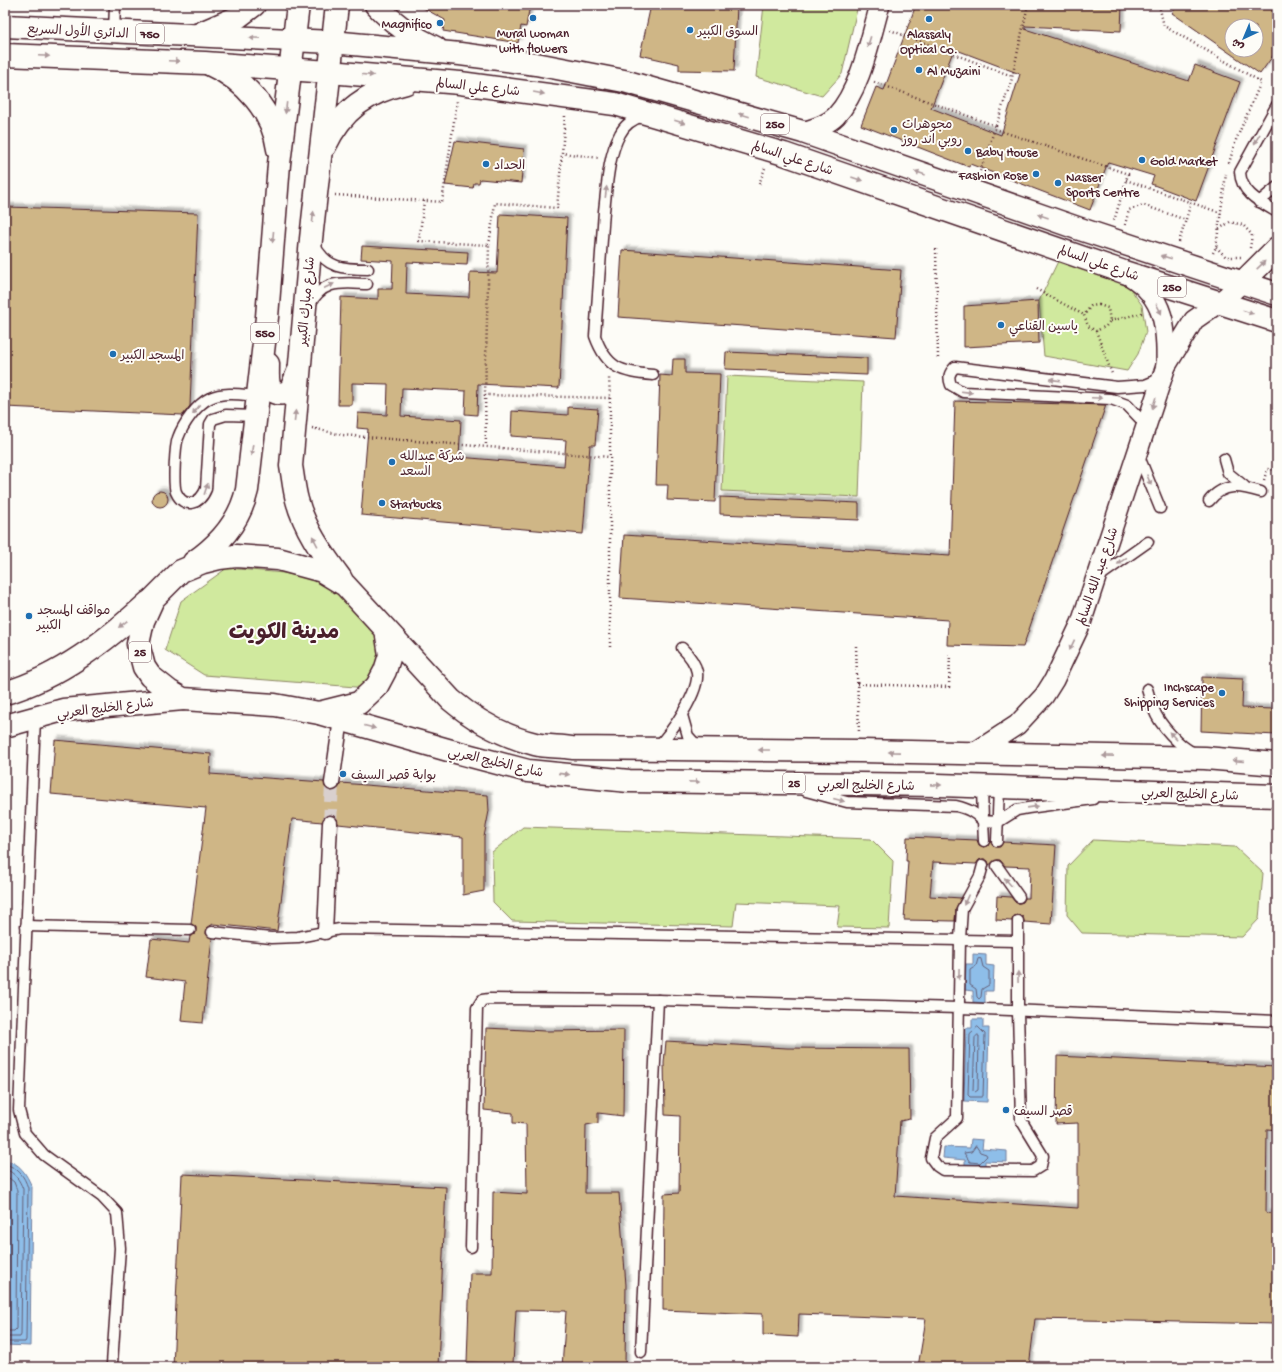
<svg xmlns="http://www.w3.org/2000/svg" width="1282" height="1372" font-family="'Gochi Hand','Playpen Sans Arabic',sans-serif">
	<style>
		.green { fill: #d0e99e; stroke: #8d8464 }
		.water { fill: #8ebee9; stroke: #737e9d }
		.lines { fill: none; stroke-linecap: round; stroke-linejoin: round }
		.shore { stroke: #655f77; stroke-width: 1 }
		.building { fill: #cfb686; stroke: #4a1f2b; fill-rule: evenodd; filter: url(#shadow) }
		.pedestrian-tunnel { stroke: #d9d0ce; stroke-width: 14; stroke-dasharray: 14 7; stroke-linecap: butt }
		.service-casing { stroke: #4a1f2b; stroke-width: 13 }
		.pedestrian-casing { stroke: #4a1f2b; stroke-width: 17 }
		.minor-casing { stroke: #4a1f2b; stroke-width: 22 }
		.tertiary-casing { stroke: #4a1f2b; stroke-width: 25 }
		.primary-casing { stroke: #4a1f2b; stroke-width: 25 }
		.path { stroke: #4a1f2b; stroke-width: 2.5; stroke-dasharray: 1 3; stroke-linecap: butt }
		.service { stroke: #fdfcf7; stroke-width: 10 }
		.pedestrian { stroke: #fdfcf7; stroke-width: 14 }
		.minor { stroke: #fdfcf7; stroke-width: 19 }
		.tertiary { stroke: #fdfcf7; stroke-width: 22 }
		.primary { stroke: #fdfcf7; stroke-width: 22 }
		.oneway { fill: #ac999b }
		.poi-dot { fill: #1f6fb2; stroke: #fdfcf7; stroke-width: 1.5 }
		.labels { text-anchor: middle; stroke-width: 4; stroke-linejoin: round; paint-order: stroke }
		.shield { fill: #fdfcf7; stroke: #806168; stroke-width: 1 }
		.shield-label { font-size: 12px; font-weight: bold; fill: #4a1f2b }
		.poi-label { font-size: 13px; fill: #4a1f2b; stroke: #fdfcf7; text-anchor: start }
		.street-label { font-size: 13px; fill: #4a1f2b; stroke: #fdfcf7 }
		.town-label { font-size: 21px; font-weight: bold; fill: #4a1f2b; stroke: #fdfcf7 }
	</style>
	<defs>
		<filter id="shadow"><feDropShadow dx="3.5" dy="-3.5" stdDeviation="1" flood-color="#0004"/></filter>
	</defs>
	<rect width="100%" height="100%" fill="#fdfcf7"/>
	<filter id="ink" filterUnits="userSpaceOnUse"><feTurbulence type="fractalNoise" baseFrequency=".025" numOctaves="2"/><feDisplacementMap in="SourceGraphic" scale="8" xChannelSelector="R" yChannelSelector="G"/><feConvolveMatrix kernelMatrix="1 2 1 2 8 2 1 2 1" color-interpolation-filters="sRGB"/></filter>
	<g filter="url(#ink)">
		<g class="green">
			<path d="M764 5H858L842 74 822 96 756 77Z"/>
			<path d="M1060 257 1102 273 1129 287 1142 305 1146 332 1138 354 1127 371 1044 356 1039 301Z"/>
			<path d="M727 376 863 382 859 497 722 491Z"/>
			<path d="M227 568 284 573 343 586 383 630 382 665 368 688 204 675 165 650 181 601Z"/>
			<path d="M523 827 871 839 893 861 889 928 837 927 840 906 736 902 733 926 512 921 493 902 492 852Z"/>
			<path d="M1093 840 1235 847 1263 873 1259 919 1242 937 1082 933 1067 915 1068 866Z"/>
		</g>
		<g class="water">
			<path d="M973 954 986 955V965L994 966 993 991H985V1003L973 1002V991L965 990 966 964H973Z"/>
			<path d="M972 1019H983V1028H989L987 1102 964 1101 966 1028H972Z"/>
			<path d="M971 1139 983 1140 982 1149 1007 1151V1162L985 1161V1167L965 1166V1160L943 1158 944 1147 970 1148Z"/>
			<path d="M5 1160C20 1163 26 1173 32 1187L30 1346 5 1345Z"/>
		</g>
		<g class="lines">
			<g class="shore">
				<path d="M981 959 983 967 989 971V985L982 989 981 997 979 999 977 997 976 989 970 985V970L976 966 978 959Z"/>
				<path d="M978 1027 985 1034 983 1096 981 1097H970L968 1095 970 1034Z"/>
				<path d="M978 1035 979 1037 978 1090 975 1092 973 1090 975 1038Z"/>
				<path d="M976 1146 980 1152 986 1154 987 1156 980 1163 970 1162 964 1153 971 1152Z"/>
				<path d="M5 1164C18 1168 24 1175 28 1188L26 1340 25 1342H5"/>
				<path d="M5 1169C15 1173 19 1179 23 1189L21 1335 20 1337H5"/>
				<path d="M5 1175 14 1182 17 1190 16 1329 14 1331H5"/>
			</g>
		</g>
		<g class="building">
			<path d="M418 5H530L526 27 521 26 518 43 443 31 445 20Z"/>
			<path d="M651 5H737L734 71 679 70V64L640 55Z"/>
			<path d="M916 5H1122L1121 31 1025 26V29L1189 81 1195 65 1240 82 1196 201 1151 184 1154 176 1108 162 1090 210 970 164 969 167 861 125 876 87 884 90ZM954 49 1020 74 1001 135 931 108Z"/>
			<path d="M1178 5H1277V50L1260 74 1172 13ZM1232 26H1256V50H1232Z"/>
			<path d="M455 141 524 149 521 183 480 179 479 183H474L473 188 445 185Z"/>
			<path d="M7 207 198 213 190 406 183 415 5 407V225Z"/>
			<path d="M500 214 567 218 559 388 478 384 477 415 465 414 466 391 402 388 401 416 461 420 459 457 564 466 566 440 511 436 512 411 568 415V407L598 409 595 445H590L583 534 361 515 368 429 357 428 358 413 387 415 388 384 352 383V405H338L341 297 378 299V289H392L393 261 361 259 362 246 468 252 467 265 407 262 406 294 469 297 470 272 497 273Z"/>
			<path d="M622 250 901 270 896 337 618 317Z"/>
			<path d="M1038 301 1039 343 964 347V306Z"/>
			<path d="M726 352 867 358V375L725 369Z"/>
			<path d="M673 359H685V373L720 374 715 502 667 500 668 485H656L660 375 672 376Z"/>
			<path d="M955 401 1106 405 1023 647 947 645 948 620 620 598 624 535 950 556Z"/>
			<circle cx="160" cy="499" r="8"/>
			<path d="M720 497 859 503V520L720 514Z"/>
			<path d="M1202 677 1243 679 1242 708 1276 709V735L1201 731Z"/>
			<path d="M55 740 211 754 210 774 324 782 326 789 331 791 338 789 341 783 488 795 489 811 484 837V891L463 895V837L338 824 337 819 331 815 326 816 322 822 292 819 277 931 213 924 207 928 206 934 212 938 203 1023 181 1021 185 982 146 977 151 939 189 943 190 936 196 933V927L191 924 206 808 51 794Z"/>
			<path d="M907 837 977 840 979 845 984 847 988 846 990 841 993 846 996 847H1000L1003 842 1056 845 1051 924 1024 922 1023 917 1018 915 1014 916 1012 921 996 920 997 896 1011 897 1016 903H1019L1023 902 1025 898H1029L1030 867 1005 866 1000 860H997L989 865 988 861 984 859 979 860 976 864 933 862 930 896 961 898 956 908 955 921 904 920 908 861H906Z"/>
			<path d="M486 1028 545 1031 624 1030 623 1116 598 1113V1123L586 1125 585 1193H619L626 1285 625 1367H562L566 1311 516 1310 513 1364 467 1362 470 1273H492L493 1192 527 1194 526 1124 513 1123V1113L484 1110Z"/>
			<path d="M666 1041 787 1048 909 1049 910 1119 900 1121 895 1196 1078 1208V1123L1056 1124 1057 1056 1277 1067V1130L1267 1129 1266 1213 1277 1212V1324L1035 1319 1029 1367H918L926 1319 799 1314 798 1337 763 1335V1314L663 1310 664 1194 679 1193 680 1116 665 1115 664 1063Z"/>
			<path d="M182 1174 446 1187 438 1367H173Z"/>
		</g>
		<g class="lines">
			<path class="pedestrian-tunnel" d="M330 823 332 783"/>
			<g class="service-casing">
				<g id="service">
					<path d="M114 32 115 5"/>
					<path d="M1277 105 1240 172C1241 193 1260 202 1277 212"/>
					<path d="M643 116C633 119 625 124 620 134 608 156 607 187 604 211 601 253 598 295 595 336 607 369 621 372 653 375"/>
					<path d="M1259 202 1277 187"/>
					<path d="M314 244C326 269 344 269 368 269"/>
					<path d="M309 306C323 279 341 283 367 284"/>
					<path d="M256 416 226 415 213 419 210 424 206 489C200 504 184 510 176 492 173 484 175 446 178 438 183 424 197 404 210 398 224 391 244 395 258 396"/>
					<path d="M1147 426 1127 405 1111 399 963 392 951 385C948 377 949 373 955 367L1117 387 1145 385 1162 378"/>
					<path d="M1138 454 1160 508"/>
					<path d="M1224 459 1228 473 1244 486"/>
					<path d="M1209 501C1224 482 1241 486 1261 492"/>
					<path d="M1097 578 1148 542"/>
					<path d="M1147 689C1149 696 1151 703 1154 710 1159 724 1180 747 1194 753"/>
					<path d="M682 715 688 736 699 748"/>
					<path d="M35 718 19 1110 25 1133 44 1155 102 1197 117 1213 120 1248 112 1364"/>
					<path d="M657 747C671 733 700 692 697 672 695 662 689 655 682 648"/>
					<path d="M982 787 983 821 998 822 1017 810 1028 808 1093 799"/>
					<path d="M806 791 847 802 956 806C968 809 975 812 983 821L984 841"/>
					<path d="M997 841 999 787"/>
					<path d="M983 865 980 876 962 909 960 939 957 1118 935 1138 931 1158 937 1166 943 1170 1033 1171 1041 1166 1043 1156 1021 1120 1018 1012V921"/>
					<path d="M997 866 1019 897"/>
					<path d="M26 926 190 930"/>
					<path d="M212 932 271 938 298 937 340 929 1017 941"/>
					<path d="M471 1247 477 1008 482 1000 489 999 658 1000"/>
					<path d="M641 1352 658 1000 959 1008 1277 1021"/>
				</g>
			</g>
			<g class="pedestrian-casing">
				<g id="pedestrian">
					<path d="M332 783 341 719"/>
					<path d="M325 932 330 823"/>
				</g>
			</g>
			<g class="minor-casing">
				<g id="minor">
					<path d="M803 132C815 128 827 125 836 116 861 89 870 39 880 5"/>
					<path d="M1130 276C1165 297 1167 329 1166 366"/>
					<path d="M974 753 1017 725 1044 696 1054 680 1081 623 1166 366 1194 320 1220 302 1243 282"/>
				</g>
			</g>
			<g class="tertiary-casing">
				<path id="tertiary" d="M1243 282 1277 248"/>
			</g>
			<g class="primary-casing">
				<g id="primary">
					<path d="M337 5 311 239 291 466C293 477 294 489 297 500 305 530 323 554 341 579"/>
					<path d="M376 5C394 24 412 37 436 48"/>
					<path d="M5 26 332 42 460 54 536 64 624 81 803 132 1077 228 1277 294"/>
					<path d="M201 33 238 17 254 5"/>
					<path d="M5 55 205 63 329 72 460 83 615 104 784 154 1124 272 1277 321"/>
					<path d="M211 65C245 80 273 112 278 149"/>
					<path d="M325 146C342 110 367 92 406 83"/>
					<path d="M268 364C268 379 265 397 287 393L292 387 298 372"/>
					<path d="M194 562C220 544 240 521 247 490L267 317 279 164 298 5"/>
					<path d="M386 630 390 655 385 671 377 686 359 703 319 713 275 705 183 699 169 691 150 676 144 667 138 644 143 621 153 599 181 571 203 562 219 558 236 556 278 559 322 571 345 585 451 700C476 721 503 736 535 744 547 747 560 746 572 748L860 751 1205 758 1277 764"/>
					<path d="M5 693C60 677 107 640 149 602"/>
					<path d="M322 714 448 750 528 771 629 781 938 785 1277 796"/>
					<path d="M5 726 63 710 183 699"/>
				</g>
			</g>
			<g class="path">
				<path d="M1159 5 1164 26 1261 82 1236 140 1229 163"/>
				<path d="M890 30 1012 76"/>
				<path d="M874 82 996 126"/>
				<path d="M565 116 562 153 600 158"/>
				<path d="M995 129 1128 174 1114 221"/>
				<path d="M979 175 1011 82 1028 5"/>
				<path d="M1126 180 1221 213"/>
				<path d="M759 184 765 168"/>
				<path d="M335 195 442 202 457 101"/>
				<path d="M424 201 419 241 489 245 485 395 610 398 609 377"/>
				<path d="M1125 225 1129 210 1143 205 1186 220"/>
				<path d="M1219 229 1230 222 1243 225 1252 235 1250 248"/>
				<path d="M1179 242 1191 203"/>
				<path d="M489 245 495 203 557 208 562 153"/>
				<path d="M1216 247 1226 257H1241"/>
				<path d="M936 249 938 358"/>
				<path d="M1213 253 1216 247 1226 174"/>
				<path d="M1036 289 1084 315"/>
				<path d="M1099 305 1108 308 1110 321 1106 326 1096 331 1088 326 1084 315 1091 306Z"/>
				<path d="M1110 321 1142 313"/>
				<path d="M1096 331 1112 374"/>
				<path d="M485 395 486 447"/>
				<path d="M610 398V650"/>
				<path d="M312 428 342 435 610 457"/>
				<path d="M1264 480 1267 469 1277 470"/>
				<path d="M856 646 859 733"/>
				<path d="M857 684 949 687 950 652"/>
			</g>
			<use href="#service" class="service"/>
			<use href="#pedestrian" class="pedestrian"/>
			<use href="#minor" class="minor"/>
			<use href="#tertiary" class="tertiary"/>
			<use href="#primary" class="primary"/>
		</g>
		<defs><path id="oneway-solid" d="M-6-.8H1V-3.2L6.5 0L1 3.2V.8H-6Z"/></defs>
		<g class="oneway">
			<use href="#oneway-solid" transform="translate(255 38) rotate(-178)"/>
			<use href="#oneway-solid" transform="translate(869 42) rotate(107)"/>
			<use href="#oneway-solid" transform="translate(44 56) rotate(2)"/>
			<use href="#oneway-solid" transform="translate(174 61) rotate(2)"/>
			<use href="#oneway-solid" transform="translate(368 75) rotate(5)"/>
			<use href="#oneway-solid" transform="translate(539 93) rotate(10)"/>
			<use href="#oneway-solid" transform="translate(286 108) rotate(97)"/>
			<use href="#oneway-solid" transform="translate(744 115) rotate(-164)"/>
			<use href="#oneway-solid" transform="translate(680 122) rotate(17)"/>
			<use href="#oneway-solid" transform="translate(1257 139) rotate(120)"/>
			<use href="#oneway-solid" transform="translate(920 173) rotate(-161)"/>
			<use href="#oneway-solid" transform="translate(857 179) rotate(19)"/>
			<use href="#oneway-solid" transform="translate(606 192) rotate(-83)"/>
			<use href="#oneway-solid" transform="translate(1043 216) rotate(-161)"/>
			<use href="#oneway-solid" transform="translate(313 217) rotate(-84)"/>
			<use href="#oneway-solid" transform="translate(273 237) rotate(95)"/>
			<use href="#oneway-solid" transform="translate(1166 257) rotate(-162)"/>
			<use href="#oneway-solid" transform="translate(1261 265) rotate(-44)"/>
			<use href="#oneway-solid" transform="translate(329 286) rotate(-25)"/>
			<use href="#oneway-solid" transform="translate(1159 309) rotate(63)"/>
			<use href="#oneway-solid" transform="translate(1248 312) rotate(18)"/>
			<use href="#oneway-solid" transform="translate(1055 380) rotate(-173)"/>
			<use href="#oneway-solid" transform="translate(967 392) rotate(7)"/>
			<use href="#oneway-solid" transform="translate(1097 398) rotate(2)"/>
			<use href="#oneway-solid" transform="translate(1154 403) rotate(108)"/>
			<use href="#oneway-solid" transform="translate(196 410) rotate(128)"/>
			<use href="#oneway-solid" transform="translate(295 416) rotate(-85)"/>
			<use href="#oneway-solid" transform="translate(252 450) rotate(98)"/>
			<use href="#oneway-solid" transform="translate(1149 480) rotate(68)"/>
			<use href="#oneway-solid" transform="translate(206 489) rotate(-72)"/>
			<use href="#oneway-solid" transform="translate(315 541) rotate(-118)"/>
			<use href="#oneway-solid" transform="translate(1122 561) rotate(144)"/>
			<use href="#oneway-solid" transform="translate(123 624) rotate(142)"/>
			<use href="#oneway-solid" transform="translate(1072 645) rotate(115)"/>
			<use href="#oneway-solid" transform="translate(370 727) rotate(15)"/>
			<use href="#oneway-solid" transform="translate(1173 736) rotate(-134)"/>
			<use href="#oneway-solid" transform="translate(764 750) rotate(-180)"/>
			<use href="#oneway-solid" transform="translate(894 752) rotate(-179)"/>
			<use href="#oneway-solid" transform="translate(1108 756) rotate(-179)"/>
			<use href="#oneway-solid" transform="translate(1238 761) rotate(-176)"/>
			<use href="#oneway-solid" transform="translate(564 774) rotate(6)"/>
			<use href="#oneway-solid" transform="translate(694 782) rotate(1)"/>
			<use href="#oneway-solid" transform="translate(936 785) rotate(1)"/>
			<use href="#oneway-solid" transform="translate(839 800) rotate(15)"/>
			<use href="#oneway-solid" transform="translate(1033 807) rotate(-8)"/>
			<use href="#oneway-solid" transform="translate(1008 882) rotate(-131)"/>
			<use href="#oneway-solid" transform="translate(966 900) rotate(114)"/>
			<use href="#oneway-solid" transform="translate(959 974) rotate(91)"/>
			<use href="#oneway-solid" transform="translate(1018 977) rotate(-91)"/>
		</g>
	</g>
	<g class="poi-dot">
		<circle cx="533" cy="18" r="4"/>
		<circle cx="929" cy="19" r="4"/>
		<circle cx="440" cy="23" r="4"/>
		<circle cx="690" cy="30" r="4"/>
		<circle cx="919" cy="70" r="4"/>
		<circle cx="894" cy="130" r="4"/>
		<circle cx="968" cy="151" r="4"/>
		<circle cx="1142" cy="160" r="4"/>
		<circle cx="486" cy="164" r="4"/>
		<circle cx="1036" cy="174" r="4"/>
		<circle cx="1058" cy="183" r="4"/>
		<circle cx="1001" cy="325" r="4"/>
		<circle cx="113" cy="354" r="4"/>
		<circle cx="392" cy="462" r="4"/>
		<circle cx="382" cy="503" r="4"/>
		<circle cx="29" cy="616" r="4"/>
		<circle cx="1222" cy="693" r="4"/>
		<circle cx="343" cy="774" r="4"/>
		<circle cx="1006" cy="1110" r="4"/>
	</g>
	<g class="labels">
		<g class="shield">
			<rect x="136" y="24" width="28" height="20" rx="3"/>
			<rect x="761" y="114" width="28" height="20" rx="3"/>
			<rect x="1158" y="277" width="28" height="20" rx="3"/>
			<rect x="251" y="323" width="28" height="20" rx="3"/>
			<rect x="129" y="642" width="22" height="20" rx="3"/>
			<rect x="783" y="773" width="22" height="20" rx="3"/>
		</g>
		<g class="shield-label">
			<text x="150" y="38">750</text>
			<text x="775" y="128">250</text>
			<text x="1172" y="291">250</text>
			<text x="265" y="337">550</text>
			<text x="140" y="656">25</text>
			<text x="794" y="787">25</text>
		</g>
		<g class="poi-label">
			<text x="432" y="28" text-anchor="end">Magnifico</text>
			<text x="698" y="35">السوق الكبير</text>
			<text x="533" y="37" text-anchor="middle">Mural woman<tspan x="533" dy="15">with flowers</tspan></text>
			<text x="929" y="38" text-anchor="middle">Alassaly<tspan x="929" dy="15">Optical Co.</tspan></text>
			<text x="927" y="75">Al Muzaini</text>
			<text x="902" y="128">مجوهرات<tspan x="902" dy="15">روبي اند روز</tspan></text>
			<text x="976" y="156">Baby House</text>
			<text x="1150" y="165">Gold Market</text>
			<text x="494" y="169">الحداد</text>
			<text x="1028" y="179" text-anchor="end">Fashion Rose</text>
			<text x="1066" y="181">Nasser<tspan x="1066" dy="15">Sports Centre</tspan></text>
			<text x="1009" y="330">ياسين القناعي</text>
			<text x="121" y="359">المسجد الكبير</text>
			<text x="400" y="460">شركة عبدالله<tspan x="400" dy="15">السعد</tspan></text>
			<text x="390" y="508">Starbucks</text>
			<text x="37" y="614">مواقف المسجد<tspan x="37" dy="15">الكبير</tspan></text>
			<text x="1214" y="691" text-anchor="end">Inchscape<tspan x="1214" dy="15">Shipping Services</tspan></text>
			<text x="351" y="779">بوابة قصر السيف</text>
			<text x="1014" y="1115">قصر السيف</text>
		</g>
		<g class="street-label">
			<text transform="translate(78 30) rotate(3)" y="5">الدائري الأول السريع</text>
			<text transform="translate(478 86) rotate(6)" y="5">شارع علي السالم</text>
			<text transform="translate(793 157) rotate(18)" y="5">شارع علي السالم</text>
			<text transform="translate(1099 262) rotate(19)" y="5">شارع علي السالم</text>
			<text transform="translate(305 301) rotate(-85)" y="5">شارع مبارك الكبير</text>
			<text transform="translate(1096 576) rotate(-71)" y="5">شارع عبد الله السالم</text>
			<text transform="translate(105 707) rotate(-7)" y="5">شارع الخليج العربي</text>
			<text transform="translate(496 761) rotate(13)" y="5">شارع الخليج العربي</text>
			<text transform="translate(866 784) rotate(1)" y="5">شارع الخليج العربي</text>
			<text transform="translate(1190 793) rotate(2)" y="5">شارع الخليج العربي</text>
		</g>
		<g class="town-label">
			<text x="284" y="638">مدينة الكويت</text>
		</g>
	</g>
	<rect width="1282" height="1372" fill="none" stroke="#fdfcf7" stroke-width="20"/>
	<rect x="10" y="10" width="1262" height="1352" fill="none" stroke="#4a1f2b" stroke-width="1.5" filter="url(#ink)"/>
	<g transform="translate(1244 38) rotate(224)"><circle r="19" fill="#fdfcf7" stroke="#b5a4a5"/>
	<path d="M0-3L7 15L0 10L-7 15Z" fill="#1f6fb2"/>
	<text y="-6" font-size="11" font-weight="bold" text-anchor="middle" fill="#4a1f2b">ش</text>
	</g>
</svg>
